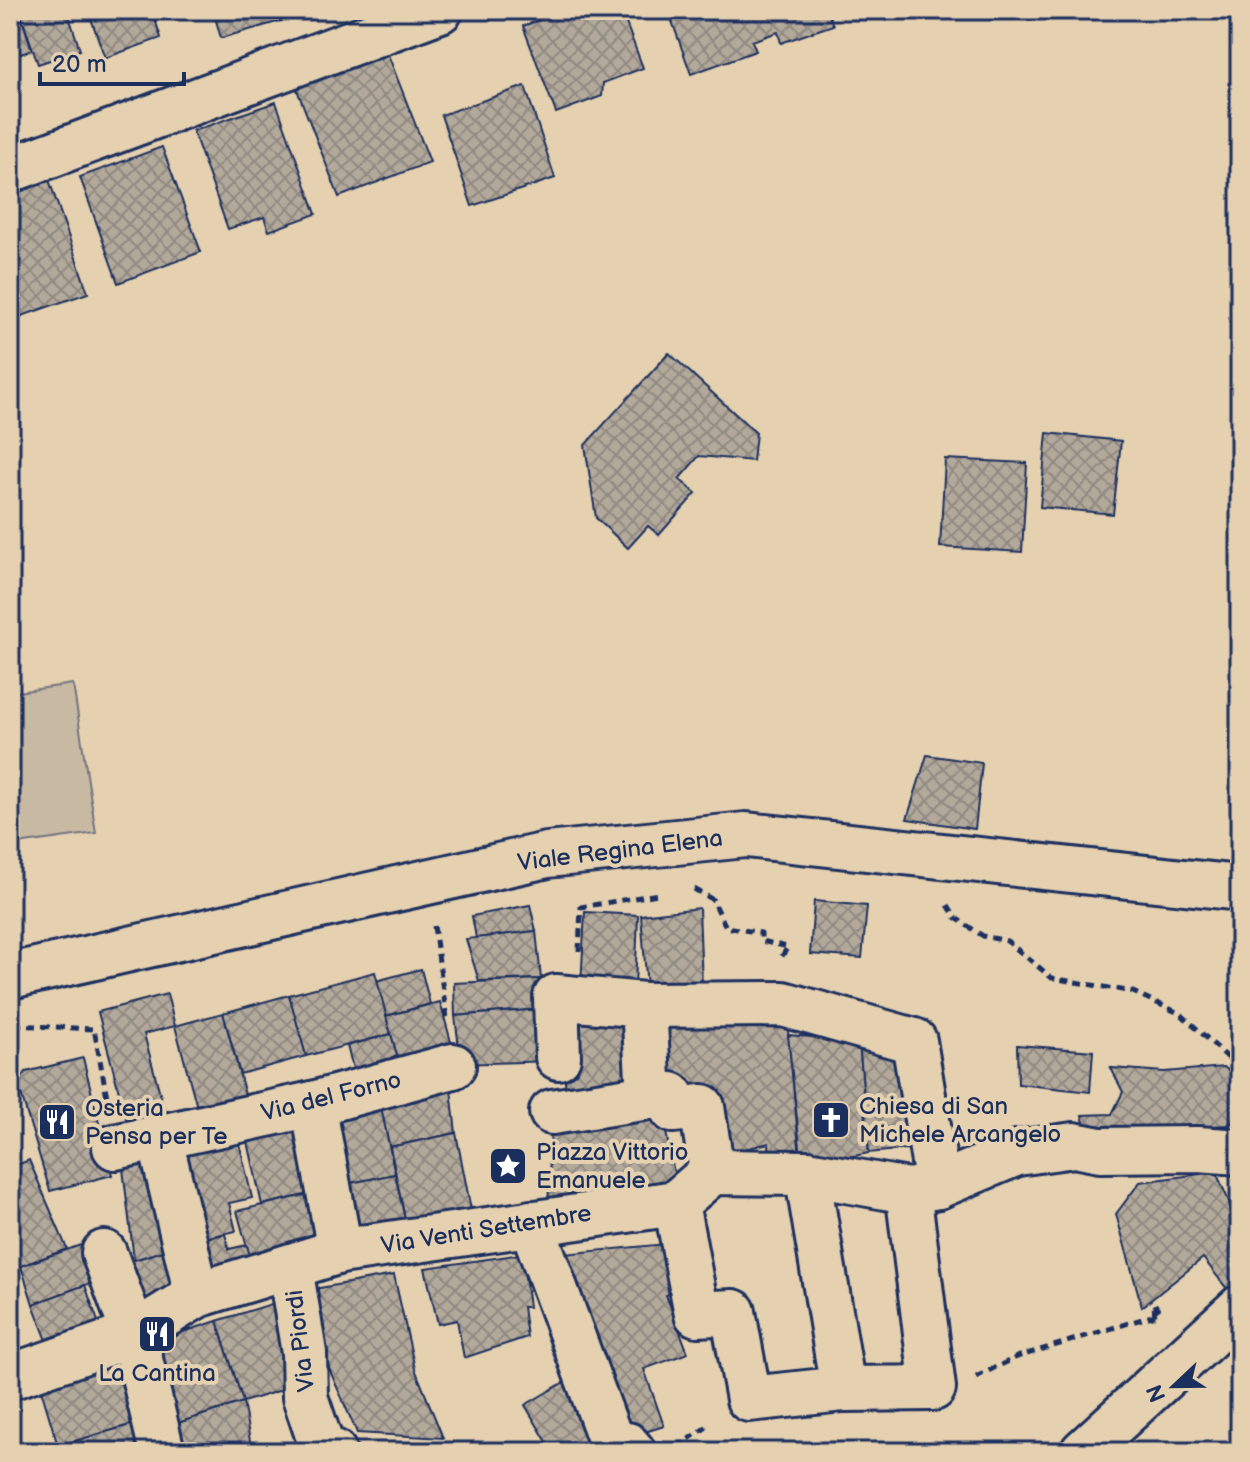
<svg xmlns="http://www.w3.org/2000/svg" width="1250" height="1462" font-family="'Balsamiq Sans',sans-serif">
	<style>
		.pitch { fill: #c8b9a3; stroke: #727480; stroke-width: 2 }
		.building { fill: url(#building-cross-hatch); stroke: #1b2f5e; stroke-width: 2 }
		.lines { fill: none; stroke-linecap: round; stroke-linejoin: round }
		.minor-casing { stroke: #1b2f5e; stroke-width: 50 }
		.path { stroke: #1b2f5e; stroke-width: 5; stroke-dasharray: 8 6; stroke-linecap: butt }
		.minor { stroke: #e5d1af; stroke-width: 44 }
		.labels { text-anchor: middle; stroke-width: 8; stroke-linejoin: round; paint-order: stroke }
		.street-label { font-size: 24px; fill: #1b2f5e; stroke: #e5d1af }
		.poi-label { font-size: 24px; fill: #1b2f5e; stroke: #e5d1af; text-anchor: start }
	</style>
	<defs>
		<pattern id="building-cross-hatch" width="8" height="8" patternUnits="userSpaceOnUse" patternTransform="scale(2)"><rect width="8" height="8" fill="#b3a99b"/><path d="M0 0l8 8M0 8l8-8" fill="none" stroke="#918a82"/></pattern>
	</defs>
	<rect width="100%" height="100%" fill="#e5d1af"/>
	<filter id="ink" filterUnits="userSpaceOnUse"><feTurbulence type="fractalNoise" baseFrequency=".0125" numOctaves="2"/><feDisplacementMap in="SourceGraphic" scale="16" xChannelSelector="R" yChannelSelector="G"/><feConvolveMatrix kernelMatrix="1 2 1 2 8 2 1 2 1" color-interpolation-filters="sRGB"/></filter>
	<g filter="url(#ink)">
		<path class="pitch" d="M73 684 96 833 10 845V693Z"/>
		<g class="building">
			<path d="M10 10H19L32 50 10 58Z"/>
			<path d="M19 10H67L80 50 38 64Z"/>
			<path d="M88 10H152L161 38 105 58Z"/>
			<path d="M213 10H281L284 20 221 38Z"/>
			<path d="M566 10H621L643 68 603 83 602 96 556 113 523 26Z"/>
			<path d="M668 10H827L833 25 781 43 778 32 752 41 756 51 691 74Z"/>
			<path d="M387 52 430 162 339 197 296 87Z"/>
			<path d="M525 86 555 178 472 206 441 115Z"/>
			<path d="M276 102 316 214 269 231 264 217 228 229 193 131Z"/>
			<path d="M162 147 201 252 118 283 80 177Z"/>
			<path d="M48 177 88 293 10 320V190Z"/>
			<path d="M669 353 756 433 753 461 699 456 679 479 696 493 659 535 648 526 628 548 596 518 585 445Z"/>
			<path d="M1047 433 1121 441 1113 514 1040 507Z"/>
			<path d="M945 459 1027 463 1022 552 940 547Z"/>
			<path d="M927 755 982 763 975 829 907 819Z"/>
			<path d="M814 901 867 906 862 958 810 954Z"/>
			<path d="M530 905 536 931 476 938 472 916Z"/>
			<path d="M699 908 702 984 647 988 641 915Z"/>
			<path d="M585 912 638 915 635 988 581 986Z"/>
			<path d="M536 931 541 979 479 981 466 939Z"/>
			<path d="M421 969 430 1004 386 1016 376 981Z"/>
			<path d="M375 972 391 1034 306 1056 289 995Z"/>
			<path d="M541 979V1009L455 1016 454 983Z"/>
			<path d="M167 994 175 1026 144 1034 165 1112 127 1122 98 1012Z"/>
			<path d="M289 995 306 1056 240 1074 223 1013Z"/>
			<path d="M440 1002 456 1060 402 1074 386 1016Z"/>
			<path d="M541 1009 551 1061 461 1064 455 1016Z"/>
			<path d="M223 1013 248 1106 200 1118 175 1026Z"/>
			<path d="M624 1018 628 1099 566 1101 562 1021Z"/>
			<path d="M787 1020 800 1158 770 1160 769 1143 724 1154 664 1086 661 1024Z"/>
			<path d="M391 1034 402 1074 358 1086 347 1046Z"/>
			<path d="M788 1035 859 1041 869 1153 802 1166Z"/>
			<path d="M859 1041 910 1051 926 1147 869 1153Z"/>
			<path d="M1017 1045 1093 1051 1090 1092 1018 1084Z"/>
			<path d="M83 1058 112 1175 50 1191 18 1084 26 1072Z"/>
			<path d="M1224 1067 1240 1080V1117L1228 1125 1087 1133 1082 1115 1112 1114 1123 1092 1111 1068 1164 1072Z"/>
			<path d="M449 1072 456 1133 389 1147 378 1093Z"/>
			<path d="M378 1093 395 1174 351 1183 335 1104Z"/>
			<path d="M662 1112 677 1188 548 1213 551 1127Z"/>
			<path d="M296 1117 314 1193 262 1205 245 1128Z"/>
			<path d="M236 1129 252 1198 229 1203 236 1231 190 1241 168 1144Z"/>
			<path d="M456 1133 474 1225 409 1238 390 1147Z"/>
			<path d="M153 1147 175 1247 134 1260 121 1152Z"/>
			<path d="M29 1160 67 1249 10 1270V1168Z"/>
			<path d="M1216 1172 1231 1206 1240 1202V1287L1231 1294 1203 1258 1142 1307 1116 1214 1140 1182Z"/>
			<path d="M395 1174 409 1238 364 1247 351 1183Z"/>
			<path d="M314 1193 327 1249 254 1273 237 1211Z"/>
			<path d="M225 1234 229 1249 247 1245 254 1273 203 1284 193 1241Z"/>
			<path d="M92 1241 105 1278 33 1304 21 1266Z"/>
			<path d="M666 1244 684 1288 666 1295 688 1353 644 1369 664 1426 616 1441 552 1255Z"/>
			<path d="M175 1247 189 1288 132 1307 119 1265Z"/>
			<path d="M522 1254 529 1307H523L527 1337 464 1358 457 1320 438 1324 425 1268Z"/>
			<path d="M394 1275 415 1369 443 1438 357 1433 330 1371 308 1290Z"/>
			<path d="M85 1285 102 1333 51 1351 33 1304Z"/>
			<path d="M281 1301 288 1388 243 1402 217 1321Z"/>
			<path d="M217 1321 243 1402 172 1425 146 1344Z"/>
			<path d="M123 1347 144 1421 58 1446 36 1373Z"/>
			<path d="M578 1374 627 1452H553L525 1405Z"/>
			<path d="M243 1402 252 1452H180L172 1425Z"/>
			<path d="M144 1421 153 1452H60L58 1446Z"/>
		</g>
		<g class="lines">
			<g class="minor-casing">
				<g id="minor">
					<path d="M10 170 440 10"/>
					<path d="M10 976 547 855 746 835 1240 888"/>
					<path d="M644 1005 783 1004 914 1041 938 1186"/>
					<path d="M558 1057 556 997 644 1005 649 1097 671 1095 673 1110 702 1107 712 1172"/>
					<path d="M313 1104 340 1251"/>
					<path d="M552 1112 649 1097"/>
					<path d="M159 1135 197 1295"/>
					<path d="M115 1147 313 1104 453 1066"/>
					<path d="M807 1173 843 1389"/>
					<path d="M676 1203 697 1314 733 1312 749 1399 843 1389 933 1388 908 1191"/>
					<path d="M531 1223 612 1444 627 1445 633 1452"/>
					<path d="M104 1253 134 1334 162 1452"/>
					<path d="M290 1267 304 1353 305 1397 323 1450 334 1452"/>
					<path d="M10 1377 134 1334 197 1295 340 1251 676 1203 712 1172 807 1173 908 1191 938 1186 1017 1153 1074 1145 1100 1150 1198 1149 1240 1152"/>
					<path d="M1083 1452 1240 1308"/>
				</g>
			</g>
			<g class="path">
				<path d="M694 889 713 900 726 927 761 933V941L788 947 780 959"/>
				<path d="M948 905 956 918 983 936 1007 941 1052 978 1133 992 1181 1014 1240 1069"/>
				<path d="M434 926 447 1019"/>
				<path d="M579 951 581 907 658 894"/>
				<path d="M14 1025 94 1029 108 1102"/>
				<path d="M976 1377 1017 1357 1152 1316 1155 1320 1154 1303 1162 1315"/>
				<path d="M677 1447 711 1424"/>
			</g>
			<use href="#minor" class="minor"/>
		</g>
	</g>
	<defs>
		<g id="church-square" transform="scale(2)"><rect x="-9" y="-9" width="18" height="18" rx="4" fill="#1b2f5e" stroke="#e5d1af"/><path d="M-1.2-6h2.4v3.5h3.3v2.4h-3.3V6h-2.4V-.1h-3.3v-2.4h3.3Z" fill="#fff"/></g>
		<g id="restaurant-square" transform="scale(2)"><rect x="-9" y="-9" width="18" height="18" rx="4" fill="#1b2f5e" stroke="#e5d1af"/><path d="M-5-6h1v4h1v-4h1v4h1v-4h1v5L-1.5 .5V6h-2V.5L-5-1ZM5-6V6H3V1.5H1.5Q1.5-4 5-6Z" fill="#fff"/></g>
		<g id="sight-square" transform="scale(2)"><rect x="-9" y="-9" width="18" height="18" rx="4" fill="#1b2f5e" stroke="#e5d1af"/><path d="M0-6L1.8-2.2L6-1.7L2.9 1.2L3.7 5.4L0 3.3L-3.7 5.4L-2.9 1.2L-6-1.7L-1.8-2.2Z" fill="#fff"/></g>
	</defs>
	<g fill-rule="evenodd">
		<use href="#church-square" x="831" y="1120"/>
		<use href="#restaurant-square" x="57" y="1122"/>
		<use href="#sight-square" x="508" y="1166"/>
		<use href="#restaurant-square" x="157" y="1334"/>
	</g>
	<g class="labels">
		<g class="street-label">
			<text transform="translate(620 850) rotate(-7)" y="8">Viale Regina Elena</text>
			<text transform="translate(331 1096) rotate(-14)" y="8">Via del Forno</text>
			<text transform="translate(486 1229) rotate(-9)" y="8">Via Venti Settembre</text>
			<text transform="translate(300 1341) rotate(-97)" y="8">Via Piordi</text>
		</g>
		<g class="poi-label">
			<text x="859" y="1114">Chiesa di San<tspan x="859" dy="28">Michele Arcangelo</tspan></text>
			<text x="85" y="1116">Osteria<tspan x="85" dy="28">Pensa per Te</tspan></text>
			<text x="536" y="1160">Piazza Vittorio<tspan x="536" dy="28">Emanuele</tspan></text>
			<text x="157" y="1381" text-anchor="middle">La Cantina</text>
		</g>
	</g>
	<rect width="1250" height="1462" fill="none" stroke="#e5d1af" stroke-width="40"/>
	<rect x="20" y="20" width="1210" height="1422" fill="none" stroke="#1b2f5e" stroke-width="3" filter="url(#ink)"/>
	<g transform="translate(1174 1386) rotate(248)" stroke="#e5d1af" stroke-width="6" paint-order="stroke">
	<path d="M0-6L14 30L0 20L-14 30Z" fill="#1b2f5e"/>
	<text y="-12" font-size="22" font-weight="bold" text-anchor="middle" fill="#1b2f5e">N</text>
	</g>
	<path d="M40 72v12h144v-12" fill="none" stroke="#1b2f5e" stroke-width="4"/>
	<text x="52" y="72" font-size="24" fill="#1b2f5e" stroke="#e5d1af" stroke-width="6" paint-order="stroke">20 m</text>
</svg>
